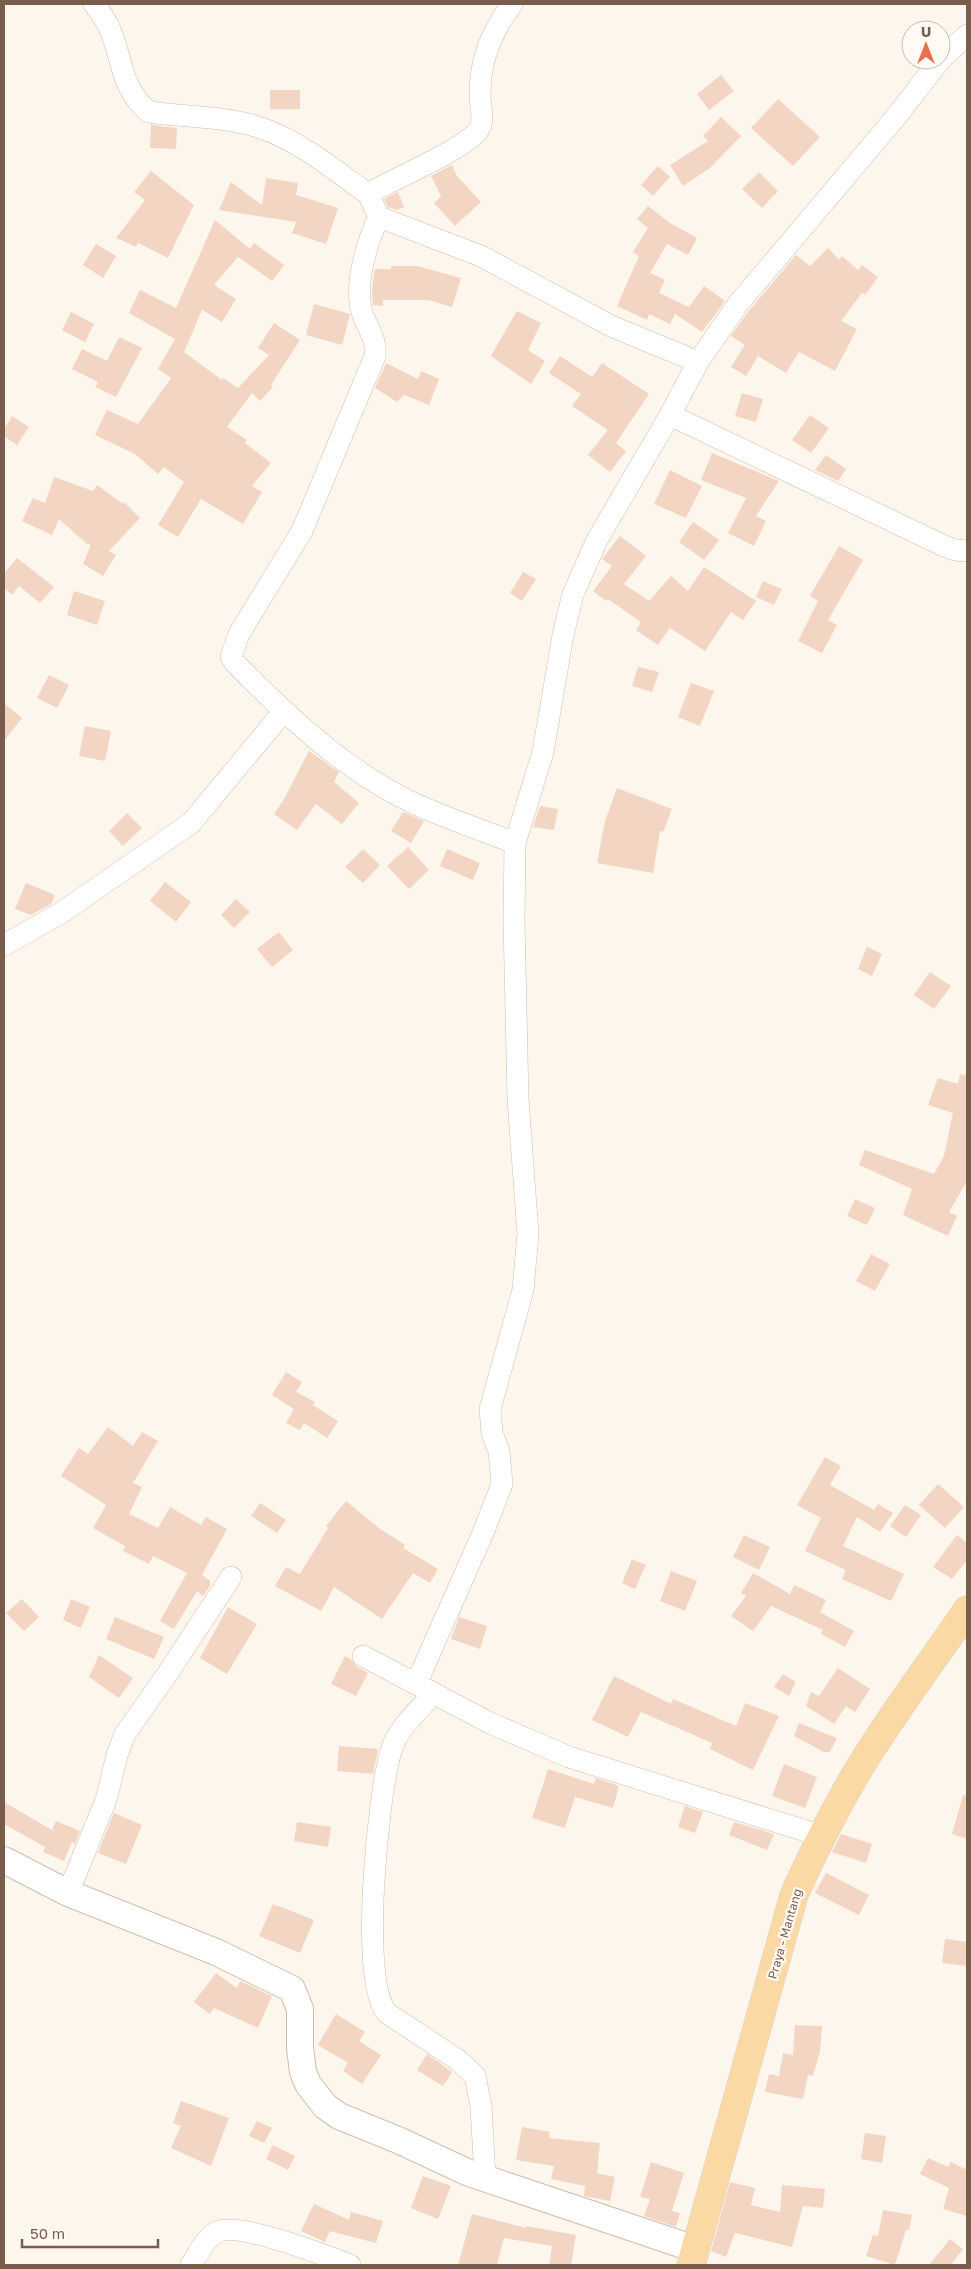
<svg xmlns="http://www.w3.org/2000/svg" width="971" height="2269" font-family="'Golos Text',sans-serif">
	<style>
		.building { fill: #f3d5c3 }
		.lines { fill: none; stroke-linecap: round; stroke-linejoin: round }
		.minor-casing { stroke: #d1beb0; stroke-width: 22 }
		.tertiary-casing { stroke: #d1beb0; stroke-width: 28 }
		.primary-casing { stroke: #dad1cd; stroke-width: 29 }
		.minor { stroke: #fff; stroke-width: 21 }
		.tertiary { stroke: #fff; stroke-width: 26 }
		.primary { stroke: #fbd9a5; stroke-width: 28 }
		.labels { text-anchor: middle; stroke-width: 4.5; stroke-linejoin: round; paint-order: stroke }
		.street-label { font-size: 12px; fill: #7a5c4d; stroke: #fffaf3 }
	</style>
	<rect width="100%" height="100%" fill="#fdf6ec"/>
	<g class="building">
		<path d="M721 75 734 91 709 110 697 94Z"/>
		<rect x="270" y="90" width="30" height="19"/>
		<path d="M778 99 820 137 793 166 751 128Z"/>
		<path d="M721 117 741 136 710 168 683 186 670 165 708 141 703 136Z"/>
		<path d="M151 125 177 128 176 149 150 148Z"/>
		<path d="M452 165 457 176 481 202 455 226 434 203 441 196 431 176Z"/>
		<path d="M658 166 670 177 653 196 641 185Z"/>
		<path d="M151 171 194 205 168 258 138 243 136 247 116 238 145 200 134 192Z"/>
		<path d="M759 172 778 191 762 208 742 189Z"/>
		<path d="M266 178 298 183 296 195 338 208 326 244 292 233 296 222 219 210 231 182 262 205Z"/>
		<path d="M398 192 404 207 396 210 388 207 384 199Z"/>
		<path d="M648 206 670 223 697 238 688 255 667 244 650 273 665 280 659 293 689 307 704 286 725 301 702 332 675 314 670 324 649 314 647 320 617 306 639 256 633 252 648 228 637 219Z"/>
		<path d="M215 220 250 249 254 243 284 265 272 281 238 257 214 285 236 299 222 322 202 310 184 352 222 380 223 378 238 388 269 355 258 348 274 323 300 340 271 385 273 387 260 401 252 393 227 427 247 440 245 443 271 463 252 486 262 492 243 524 201 499 178 537 158 525 184 482 164 467 158 474 135 454 95 435 107 410 138 424 171 378 158 369 175 339 129 313 140 290 176 308Z"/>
		<path d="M96 244 116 256 103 278 83 265Z"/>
		<path d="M828 248 839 260 842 256 858 270 862 265 878 277 865 295 862 293 841 321 857 329 835 371 799 352 786 373 758 356 746 376 731 367 745 345 731 336 748 312 796 255 810 266Z"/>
		<path d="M391 266H417L461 278 452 307 428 300H383V306L373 305 372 290 375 269H391Z"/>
		<path d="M314 304 350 314 342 345 306 335Z"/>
		<path d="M517 311 541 323 528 350 545 361 531 384 491 356Z"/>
		<path d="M71 312 94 324 85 342 62 330Z"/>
		<path d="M119 337 142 348 116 397 95 387 98 382 72 369 82 349 107 361Z"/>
		<path d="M560 356 592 377 602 363 649 394 616 443 626 451 610 472 588 455 608 430 572 406 581 394 549 373Z"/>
		<path d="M386 363 418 379 421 371 439 379 429 405 404 395 397 402 375 388Z"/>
		<path d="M742 393 763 399 756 422 735 416Z"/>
		<path d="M810 415 829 428 811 453 792 440Z"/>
		<path d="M12 416 29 427 17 445 4 436V429Z"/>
		<path d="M712 453 779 481 756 516 766 521 754 546 728 533 746 498 701 480Z"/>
		<path d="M826 455 846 469 838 481 815 470Z"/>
		<path d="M670 470 702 486 686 518 654 504Z"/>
		<path d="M54 477 93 491 97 485 123 504 124 502 140 518 109 551 116 555 103 576 83 564 90 547V542L88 545 59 519 52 535 22 521 33 498 45 503Z"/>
		<path d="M693 522 719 540 704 560 679 542Z"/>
		<path d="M620 536 646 556 624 584 649 601 671 576 688 591 704 567 756 601 743 620 731 612 705 651 670 628 658 645 636 630 641 622 608 599 606 601 593 591 612 566 602 559Z"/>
		<path d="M839 546 863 560 828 620 837 625 822 653 798 641 818 601 810 596Z"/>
		<path d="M17 558 54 587 40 603 19 586 12 595 4 588V574Z"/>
		<path d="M523 572 536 579 522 601 510 593Z"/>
		<path d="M763 581 782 589 774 605 756 597Z"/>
		<path d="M74 591 105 601 97 625 67 615Z"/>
		<path d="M638 667 659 672 652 692 632 686Z"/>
		<path d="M49 675 69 685 57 708 37 698Z"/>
		<path d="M691 683 714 691 700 726 678 717Z"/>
		<path d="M4 703 22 718 4 741Z"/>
		<path d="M85 726 111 731 105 761 79 756Z"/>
		<path d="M309 751 339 772 334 782 359 803 342 824 316 804 297 830 274 814 284 799Z"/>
		<path d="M617 788 672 809 663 832 660 831 653 873 597 863 605 821Z"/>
		<path d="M540 806 558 809 554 830 533 827Z"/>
		<path d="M403 812 424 821 411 843 391 831Z"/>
		<path d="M127 813 142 828 123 846 109 831Z"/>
		<path d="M408 847 429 870 409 889 387 866Z"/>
		<path d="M363 849 380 865 363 883 345 867Z"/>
		<path d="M447 849 480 863 473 880 440 866Z"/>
		<path d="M165 882 191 902 176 922 150 901Z"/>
		<path d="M26 883 55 895 51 904 31 915 15 909Z"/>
		<path d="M236 899 250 912 234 928 221 915Z"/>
		<path d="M279 932 293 950 272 967 257 949Z"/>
		<path d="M867 947 882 954 872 976 858 969Z"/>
		<path d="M930 972 951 986 934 1009 914 995Z"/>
		<path d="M960 1074 967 1075V1181L949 1212 957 1216 948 1236 903 1215 912 1189 859 1165 865 1150 934 1174 944 1156 953 1113 928 1105 938 1078 958 1084Z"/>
		<path d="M855 1199 875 1208 867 1225 847 1216Z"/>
		<path d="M871 1254 890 1264 875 1291 856 1281Z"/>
		<path d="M286 1372 302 1382 296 1392 315 1402 313 1405 338 1421 327 1438 304 1423 300 1430 286 1423 294 1409 272 1395Z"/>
		<path d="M108 1427 133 1446 142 1432 158 1441 133 1483 142 1487 129 1514 158 1528 170 1507 201 1525 206 1517 227 1529 202 1575 210 1581V1586L203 1596 197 1591 174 1629 160 1621 187 1573 153 1556 149 1564 123 1551 125 1546 93 1528 106 1505 61 1476 79 1448 88 1454Z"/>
		<path d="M825 1457 841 1466 830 1485 874 1510 878 1504 893 1513 880 1532 857 1517 843 1546 904 1574 891 1601 842 1579 846 1570 805 1551 821 1518 797 1505Z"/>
		<path d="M938 1484 964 1507 945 1528 919 1505Z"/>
		<path d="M346 1501 379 1528 405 1545 403 1548 438 1569 430 1583 413 1573 382 1619 334 1587 321 1611 275 1586 286 1567 300 1574 328 1528 326 1526Z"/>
		<path d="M260 1503 286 1520 277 1533 251 1516Z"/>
		<path d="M905 1505 921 1515 906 1537 890 1526Z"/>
		<path d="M744 1535 770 1547 759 1570 733 1557Z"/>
		<path d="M957 1535 967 1543V1560L952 1579 933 1567Z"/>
		<path d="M632 1559 646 1565 635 1589 622 1583Z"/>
		<path d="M671 1571 697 1581 685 1611 660 1601Z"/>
		<path d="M753 1573 790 1594 794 1585 826 1600 820 1612 854 1631 845 1647 821 1634 823 1630 771 1606 753 1631 731 1616 746 1596 741 1593Z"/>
		<path d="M22 1599 39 1617 24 1631 6 1613Z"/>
		<path d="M71 1599 90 1607 81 1628 63 1620Z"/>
		<path d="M228 1607 257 1624 227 1674 200 1658Z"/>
		<path d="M115 1617 164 1637 154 1659 106 1639Z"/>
		<path d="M459 1617 487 1626 480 1649 451 1639Z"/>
		<path d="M99 1655 133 1678 119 1698 89 1677Z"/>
		<path d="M345 1656 351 1659 357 1667 368 1673 356 1696 331 1684Z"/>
		<path d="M838 1668 870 1689 855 1712 846 1706 834 1724 806 1706 811 1692 819 1696Z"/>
		<path d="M783 1674 796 1682 789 1696 774 1687Z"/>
		<path d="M614 1676 671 1704 673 1699 736 1726 745 1703 779 1716 753 1770 710 1749 712 1743 641 1712 628 1737 592 1720Z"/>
		<path d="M799 1723 837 1738 830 1752H824L794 1736Z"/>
		<path d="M339 1746 378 1749 373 1774 337 1771Z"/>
		<path d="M784 1764 817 1777 805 1808 772 1796Z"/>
		<path d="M548 1769 594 1784 596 1778 619 1786 613 1808 575 1797 565 1828 532 1818Z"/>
		<path d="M963 1795 967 1796V1839L952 1834Z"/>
		<path d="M4 1802 52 1830 56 1821 80 1831 75 1844 72 1842 64 1861 43 1852 45 1847 4 1824Z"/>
		<path d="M685 1806 703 1812 695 1833 678 1827Z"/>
		<path d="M114 1813 142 1825 126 1864 98 1853Z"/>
		<path d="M297 1822 331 1827 328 1847 294 1841Z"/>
		<path d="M734 1822 774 1834 767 1850 729 1835Z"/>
		<path d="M841 1834 872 1844 866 1863 832 1852Z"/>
		<path d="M826 1873 869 1895 859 1915 815 1893Z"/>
		<path d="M273 1904 314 1920 300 1953 259 1936Z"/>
		<path d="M945 1939 967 1942V1966L942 1963Z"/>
		<path d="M216 1973 237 1988 240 1981 272 1996 258 2028 214 2008 210 2014 194 2002Z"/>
		<path d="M336 2014 365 2032 359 2041 381 2055 362 2084 343 2071 348 2063 318 2045Z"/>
		<path d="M795 2025 822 2026 820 2051 813 2076 808 2075 803 2099 765 2092 769 2074 779 2076 783 2053 793 2055Z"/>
		<path d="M427 2054 452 2072 443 2086 417 2070Z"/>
		<path d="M181 2101 229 2118 211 2166 171 2148 181 2126 173 2123Z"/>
		<path d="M257 2121 272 2128 264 2143 249 2136Z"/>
		<path d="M522 2127 550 2132 549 2138 600 2143 597 2173 615 2177 610 2201 584 2196 585 2186 551 2179 554 2166 516 2160Z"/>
		<path d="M865 2133 886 2136 882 2163 861 2159Z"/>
		<path d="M273 2145 295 2156 288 2170 266 2159Z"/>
		<path d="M928 2158 948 2167 951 2162 967 2170V2216L943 2209 949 2188 920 2174Z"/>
		<path d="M651 2162 684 2173 672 2211 680 2213 676 2227 644 2216 650 2199 640 2197Z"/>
		<path d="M423 2176 451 2186 438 2219 411 2208Z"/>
		<path d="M730 2182 755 2188 751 2205 780 2212 782 2185 825 2189 823 2208 803 2206 792 2247 735 2233 726 2257 711 2251Z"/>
		<path d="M314 2204 349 2220 351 2212 383 2221 376 2243 330 2231 325 2242 301 2231Z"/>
		<path d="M883 2210 912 2215 909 2230H906L895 2265 866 2256 873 2235 878 2236Z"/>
		<path d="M472 2214 526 2228V2226L576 2235 571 2265H549L552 2246 504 2238 497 2265H458Z"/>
		<path d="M950 2239 963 2249 951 2265H929Z"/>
	</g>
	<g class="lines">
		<g class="minor-casing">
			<g id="minor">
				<path d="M94 4C99 11 105 18 109 27 123 58 120 89 149 112 185 117 224 116 258 127 299 140 334 170 368 194"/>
				<path d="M512 4C491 33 480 59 480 95 480 106 485 120 479 129 468 148 391 180 368 194L379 217 481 256 611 326 698 362"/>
				<path d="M941 59 967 35"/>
				<path d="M379 217C367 241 354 285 362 312 367 328 377 338 375 356L302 531 239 634 231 657 235 663C287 716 344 770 413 803 446 818 481 830 515 843"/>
				<path d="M670 415 942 545 955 550 967 551"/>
				<path d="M4 945 61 913 191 823 284 711"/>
				<path d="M363 1656 490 1723 569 1757 822 1836"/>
				<path d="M416 1684 483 1533 502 1484 499 1451 492 1433 490 1409 523 1290 528 1234 518 1099 514 921 515 843 543 752 563 635 573 594 597 540 670 415 698 362 738 304 896 117 940 60"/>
				<path d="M434 1693C419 1710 397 1729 391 1751 378 1794 359 1982 387 2013L458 2060 475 2076 481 2106 485 2178"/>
				<path d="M68 1893 106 1800 117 1755 125 1734 168 1673 231 1577"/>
				<path d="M191 2265C198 2254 205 2238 217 2232 238 2221 326 2256 350 2265"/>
			</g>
		</g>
		<g class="tertiary-casing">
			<path id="tertiary" d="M4 1860 68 1893 216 1952 292 1989 300 2009V2048L303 2072 308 2084 325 2106 339 2116 398 2140 469 2173 695 2249"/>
		</g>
		<g class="primary-casing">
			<path id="primary" d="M691 2265 794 1895C812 1855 832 1815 854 1777 888 1719 930 1665 967 1610"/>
		</g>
		<use href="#minor" class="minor"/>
		<use href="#tertiary" class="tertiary"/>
		<use href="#primary" class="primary"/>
	</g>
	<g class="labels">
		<g class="street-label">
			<text transform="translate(785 1934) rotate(-74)" y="4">Praya - Mantang</text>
		</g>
	</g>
	<rect width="971" height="2269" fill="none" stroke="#7a5c4d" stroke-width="10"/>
	<g transform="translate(926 45)"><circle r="24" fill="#fffaf3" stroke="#cabbb1"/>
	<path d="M0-4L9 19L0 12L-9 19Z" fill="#e76f51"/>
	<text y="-8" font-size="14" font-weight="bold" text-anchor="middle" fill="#7a5c4d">U</text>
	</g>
	<path d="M22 2239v8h136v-8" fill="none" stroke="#7a5c4d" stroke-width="2.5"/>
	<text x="30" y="2239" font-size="15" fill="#7a5c4d" stroke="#fffaf3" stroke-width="4" paint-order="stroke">50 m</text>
</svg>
